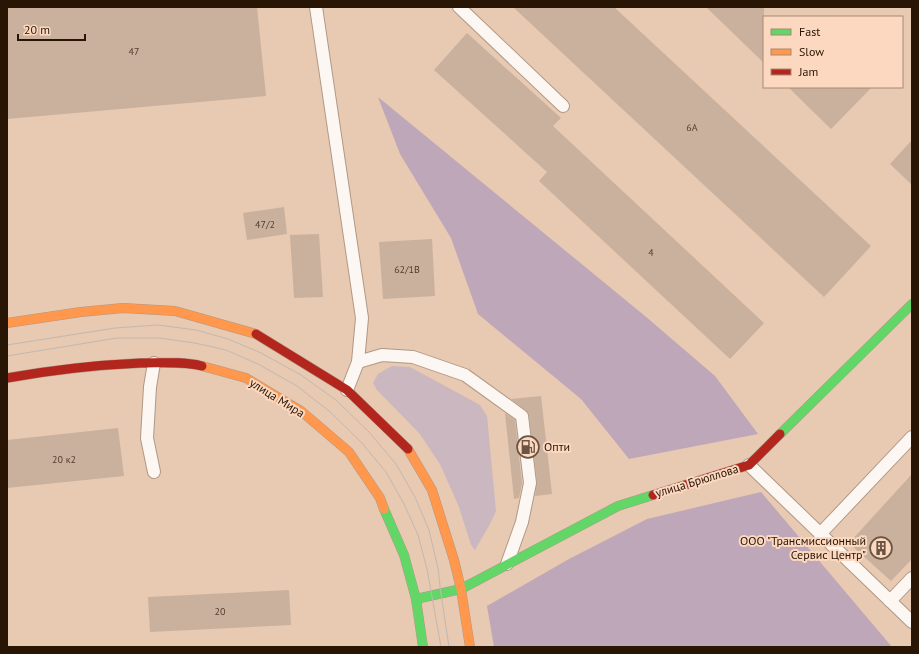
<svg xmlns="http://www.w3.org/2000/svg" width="919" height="654" font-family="'PT Sans',sans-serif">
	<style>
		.green { fill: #cbb7bf }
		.forest { fill: #bea7b9 }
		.building { fill: #c9b19e }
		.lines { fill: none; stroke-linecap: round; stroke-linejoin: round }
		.lane-casing { stroke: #b09886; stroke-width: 14 }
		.fast-casing { stroke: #b09886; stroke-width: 10 }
		.slow-casing { stroke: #b09886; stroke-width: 10 }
		.jam-casing { stroke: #b09886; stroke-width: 10 }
		.lane { stroke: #fcf7f3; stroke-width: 12 }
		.fast { stroke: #63d668; stroke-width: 9 }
		.slow { stroke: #ff974d; stroke-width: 9 }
		.jam { stroke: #b3261e; stroke-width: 9 }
		.tram { stroke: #c1b9b2; stroke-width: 1 }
		.labels { text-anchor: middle; stroke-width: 4; stroke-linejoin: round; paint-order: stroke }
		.number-label { font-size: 10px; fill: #503c2a }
		.street-label { font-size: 12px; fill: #281504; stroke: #fbd8bf }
		.poi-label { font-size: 12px; fill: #281504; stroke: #fbd8bf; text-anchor: start }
	</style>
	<rect width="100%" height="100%" fill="#e8c9b1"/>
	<path class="green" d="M392 366 410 367 480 405 487 416 496 511 490 524 475 550 471 545 459 507 440 464 419 433 377 390 373 383 378 374Z"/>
	<g class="forest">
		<path d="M378 97 645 316 715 376 758 434 629 459 581 399 478 314 451 238 400 154Z"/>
		<path d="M761 492 892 647H494L487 606 569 559 647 519Z"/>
	</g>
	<g class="building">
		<path d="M7 7H257L266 96 7 119Z"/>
		<path d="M513 7H614L871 246 824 297Z"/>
		<path d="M706 7H764V63Z"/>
		<path d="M467 33 561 118 553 126 764 323 730 359 539 181 547 172 434 70Z"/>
		<path d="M788 87H872L831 129Z"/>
		<path d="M912 140V185L890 164Z"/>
		<path d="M284 207 287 234 247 240 243 213Z"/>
		<path d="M319 234 323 297 294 298 290 235Z"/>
		<path d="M432 239 435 296 383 299 379 242Z"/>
		<path d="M541 396 552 494 535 496 537 482 529 415 526 410 511 399Z"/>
		<path d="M505 413 515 420 522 483 519 498 514 499Z"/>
		<path d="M118 428 124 476 7 488V440Z"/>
		<path d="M912 474V559L891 581 849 543Z"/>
		<path d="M289 590 291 625 150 632 148 597Z"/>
	</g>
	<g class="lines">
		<g class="lane-casing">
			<g id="lane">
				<path d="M316 7 362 318 358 362 347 390"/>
				<path d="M459 7 563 106"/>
				<path d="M358 362 382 355 413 357 465 375 522 416 530 483 522 522 507 564"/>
				<path d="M154 363 150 387 147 438 154 472"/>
				<path d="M749 465 912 622"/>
				<path d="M820 534 912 437"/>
				<path d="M890 601 912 578"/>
			</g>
		</g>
		<g class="fast-casing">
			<g id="fast">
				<path d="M780 434 912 304"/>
				<path d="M384 509 404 555 416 599 423 647"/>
				<path d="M416 599 461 589 618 506 653 495"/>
			</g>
		</g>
		<g class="slow-casing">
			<g id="slow">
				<path d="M7 323 81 312 123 308 175 311 256 334"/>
				<path d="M202 366 246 378 301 411 349 452 380 498 384 509"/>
				<path d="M408 449 432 490 454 560 461 589 470 647"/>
			</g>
		</g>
		<g class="jam-casing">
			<g id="jam">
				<path d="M256 334 347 390 408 449"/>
				<path d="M7 378C52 370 95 365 141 363 161 363 183 361 202 366"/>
				<path d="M653 495 749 465 780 434"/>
			</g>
		</g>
		<use href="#lane" class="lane"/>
		<use href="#fast" class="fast"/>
		<use href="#slow" class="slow"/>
		<use href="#jam" class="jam"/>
		<g class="tram">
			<path d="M7 345 115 328 158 325 196 330 228 339 261 353 301 375 336 400 369 432 396 464 415 497 429 530 438 568 441 594 449 647"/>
			<path d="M7 356 117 338H159L195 343 226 350 258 364 297 386 329 411 361 442 386 472 404 504 418 535 427 569 441 647"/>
		</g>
	</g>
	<defs>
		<g id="fuel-ring" transform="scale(1.15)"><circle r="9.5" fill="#fbd8bf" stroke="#6b5441" stroke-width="1.5"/><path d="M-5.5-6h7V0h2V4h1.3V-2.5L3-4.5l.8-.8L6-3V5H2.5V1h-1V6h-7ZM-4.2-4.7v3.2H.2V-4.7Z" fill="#6b5441"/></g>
		<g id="building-ring" transform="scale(1.15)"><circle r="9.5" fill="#fbd8bf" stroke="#6b5441" stroke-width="1.5"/><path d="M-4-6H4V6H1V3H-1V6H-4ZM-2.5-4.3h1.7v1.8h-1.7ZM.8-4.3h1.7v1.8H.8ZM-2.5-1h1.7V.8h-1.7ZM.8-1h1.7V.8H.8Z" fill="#6b5441"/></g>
	</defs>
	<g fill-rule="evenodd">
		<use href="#fuel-ring" x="528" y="447"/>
		<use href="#building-ring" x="881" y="548"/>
	</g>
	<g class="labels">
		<g class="number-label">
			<text x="134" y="55">47</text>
			<text x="692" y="131">6А</text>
			<text x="265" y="228">47/2</text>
			<text x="651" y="256">4</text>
			<text x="407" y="273">62/1В</text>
			<text x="64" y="463">20 к2</text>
			<text x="220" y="615">20</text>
		</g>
		<g class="street-label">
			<text transform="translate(277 398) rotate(32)" y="4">улица Мира</text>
			<text transform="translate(697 481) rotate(-17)" y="4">улица Брюллова</text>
		</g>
		<g class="poi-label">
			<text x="544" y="451">Опти</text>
			<text x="866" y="545" text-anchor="end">ООО "Трансмиссионный<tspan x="866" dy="14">Сервис Центр"</tspan></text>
		</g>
	</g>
	<rect width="919" height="654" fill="none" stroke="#281504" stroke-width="16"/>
	<rect x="763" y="16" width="140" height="72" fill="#fbd8bf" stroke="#a78a74"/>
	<rect x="771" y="29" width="20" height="6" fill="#63d668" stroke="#a78a74"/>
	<text x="799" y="36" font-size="12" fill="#281504">Fast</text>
	<rect x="771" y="49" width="20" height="6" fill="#ff974d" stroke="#a78a74"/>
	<text x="799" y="56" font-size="12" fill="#281504">Slow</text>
	<rect x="771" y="69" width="20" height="6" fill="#b3261e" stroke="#a78a74"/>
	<text x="799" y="76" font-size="12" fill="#281504">Jam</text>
	<path d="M18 34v6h67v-6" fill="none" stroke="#281504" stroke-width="2"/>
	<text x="24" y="34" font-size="12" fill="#281504" stroke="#fbd8bf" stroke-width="3" paint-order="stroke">20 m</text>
</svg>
